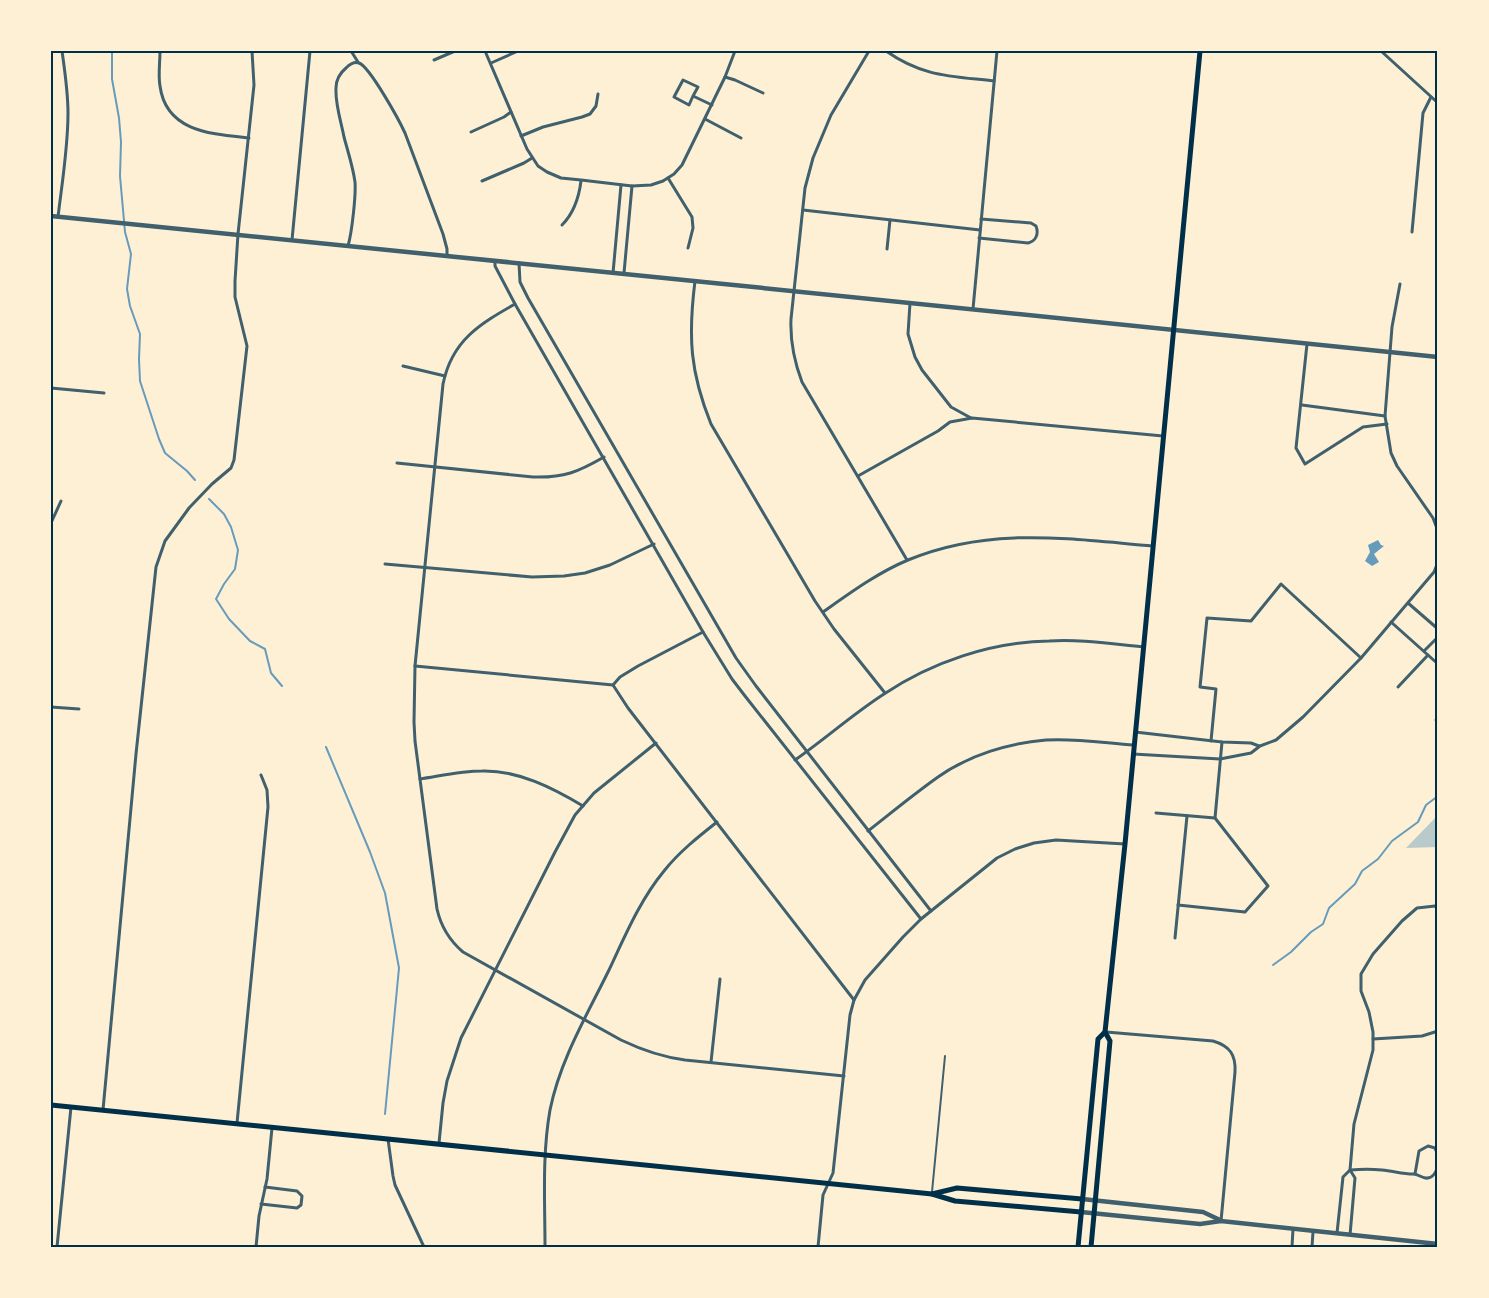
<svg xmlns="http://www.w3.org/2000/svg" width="1489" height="1298" font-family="Arial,sans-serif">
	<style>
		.green { fill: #b9caca }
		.water { fill: #669bbc }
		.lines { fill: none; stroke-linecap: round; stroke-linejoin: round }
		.stream { stroke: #669bbc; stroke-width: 2 }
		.service { stroke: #3f606c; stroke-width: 2 }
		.minor { stroke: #3f606c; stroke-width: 3 }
		.tertiary { stroke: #3f606c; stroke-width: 4.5 }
		.secondary { stroke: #003049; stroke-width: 5 }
		.neatline { fill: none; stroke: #003049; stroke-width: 2 }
	</style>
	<rect width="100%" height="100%" fill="#fdf0d5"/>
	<path class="green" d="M1438 816V847L1406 848 1436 817Z"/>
	<path class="water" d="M1378 540 1381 545 1384 546 1374 554 1379 562 1372 566 1365 561 1370 552 1368 545Z"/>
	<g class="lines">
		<g class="stream">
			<path d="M112 51V79L119 118 121 142 120 176 125 232 131 254 127 289 130 306 140 334 139 359 140 381 159 439 165 453 187 471 195 480"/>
			<path d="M209 499 224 514 231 527 238 550 235 569 224 584 216 599 229 619 250 641 265 649 271 673 282 686"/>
			<path d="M326 747 370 852 385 893 399 968 385 1114"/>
			<path d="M1273 965 1291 952 1311 932 1323 924 1329 908 1355 884 1362 871 1378 859 1392 841 1418 822 1426 805 1438 796"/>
		</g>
		<path class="service" d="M932 1192 945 1056"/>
		<g class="minor">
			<path d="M160 51C160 63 158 75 160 86 166 132 212 134 249 138"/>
			<path d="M351 51 358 62"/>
			<path d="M485 51 527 149 538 166 547 172 561 178 581 180 632 186 651 185 663 181 674 174 682 165 725 77 735 51"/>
			<path d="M869 51 831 115 813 158 805 188 791 319C790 342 794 361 802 382L907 560"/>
			<path d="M886 51C923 77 951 76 994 81"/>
			<path d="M1381 51 1438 103"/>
			<path d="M434 60 455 51"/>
			<path d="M491 63 518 51"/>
			<path d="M725 77 735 80 763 93"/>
			<path d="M693 96 689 105 674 97 683 80 698 87 693 96 712 105"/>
			<path d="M705 119 741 138"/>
			<path d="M471 132 504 117 511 112"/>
			<path d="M521 136 543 127 582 117 590 114 596 106 598 94"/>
			<path d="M668 178 692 217 693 228 688 248"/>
			<path d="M482 181 524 163 532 158"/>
			<path d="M803 210 980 230"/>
			<path d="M58 217C62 183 68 148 68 113 68 92 65 72 62 51"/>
			<path d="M562 225C574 213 579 197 581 181"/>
			<path d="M1412 232 1423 113 1431 97"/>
			<path d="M979 238 1028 243C1036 241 1039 234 1036 226L1031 223 981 219"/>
			<path d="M292 240 310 51"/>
			<path d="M348 246C352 232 356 195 355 182 353 167 348 152 344 137 341 121 335 104 336 88 336 80 340 73 346 68 349 65 354 61 359 63 370 67 399 120 405 133L443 234 447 249V255"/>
			<path d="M887 249 890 220"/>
			<path d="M495 261V266L515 304 703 632 732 679 745 696 921 919"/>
			<path d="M519 263 520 282 528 298 736 658 756 686 931 911"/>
			<path d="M613 273 621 185"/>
			<path d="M624 273 632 186"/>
			<path d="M695 281C688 337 690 372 711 424L815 601 834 629 885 693"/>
			<path d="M1400 284 1392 327 1385 416 1391 453 1397 466 1433 518 1438 531"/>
			<path d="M910 303 908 334 915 357 922 370 951 407 971 418"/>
			<path d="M515 304C480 324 452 340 443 384L415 666 414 722 415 741 437 909C441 927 449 940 463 952L621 1040C642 1050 662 1057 685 1060L844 1076"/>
			<path d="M973 309 997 51"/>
			<path d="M1307 344 1296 448 1305 464 1363 427 1387 424"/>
			<path d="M403 366 445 376"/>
			<path d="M51 388 104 393"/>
			<path d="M1302 405 1385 416"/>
			<path d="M397 463 533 477C564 478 578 472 604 457"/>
			<path d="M858 476 938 431 950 422 972 418 1163 436"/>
			<path d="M51 523 61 501"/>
			<path d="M385 564 532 577 564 576 585 573 610 565 654 544"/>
			<path d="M1408 603 1438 629"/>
			<path d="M823 612C850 593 877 573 908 560 990 526 1068 539 1153 546"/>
			<path d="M1391 622 1438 664"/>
			<path d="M1424 651 1438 637"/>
			<path d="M415 666 613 685 620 677 638 666 703 632"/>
			<path d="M613 685 628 708 854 1000"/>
			<path d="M1398 687 1428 655"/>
			<path d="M51 707 79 709"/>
			<path d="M1436 720 1438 718"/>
			<path d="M1135 732 1222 742 1251 743 1259 746"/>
			<path d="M1211 741 1216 689 1200 687 1207 618 1251 621 1281 584 1361 658"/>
			<path d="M1133 754 1220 759 1251 753 1260 746 1276 740 1303 717 1361 658 1434 572 1438 562"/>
			<path d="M795 760C825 739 853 714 884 694 932 662 991 642 1049 641 1080 639 1112 644 1144 647"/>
			<path d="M420 779C440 776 461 771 482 771 518 770 553 788 583 806"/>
			<path d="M1156 813 1215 818"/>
			<path d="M868 831C891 813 914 794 938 777 969 755 1009 743 1046 740 1075 738 1105 743 1134 745"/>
			<path d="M1178 905 1245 912 1268 886 1215 818 1222 742"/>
			<path d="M1175 938 1187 816"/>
			<path d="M1106 1032 1213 1041C1230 1046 1236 1055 1235 1072L1221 1221"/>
			<path d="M1373 1039 1422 1036 1438 1031"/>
			<path d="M711 1062 720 979"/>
			<path d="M103 1110 136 754 156 567 165 541 189 508 212 484 231 468 234 460 247 346 235 297V281L238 234 254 85 252 51"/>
			<path d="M237 1123 268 807 267 790 261 775"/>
			<path d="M388 1139 393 1176 395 1185 424 1247"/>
			<path d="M439 1143 443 1103 447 1081 461 1038 555 852 575 815 594 793 656 743"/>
			<path d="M1351 1170C1361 1169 1372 1169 1382 1170 1393 1171 1403 1174 1413 1174 1420 1174 1424 1181 1431 1177 1440 1171 1439 1156 1435 1148L1428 1146 1419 1151 1415 1174"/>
			<path d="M261 1204 297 1208 301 1205 302 1196 297 1191 265 1187"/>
			<path d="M1337 1233 1343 1177 1350 1170"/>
			<path d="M1350 1235 1355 1178 1350 1170 1354 1124 1373 1050V1032L1369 1012 1361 991V974L1373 954 1402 921 1417 908 1435 906 1438 907"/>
			<path d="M57 1247 71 1107"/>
			<path d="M256 1247 259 1216 267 1179 272 1128"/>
			<path d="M545 1247C545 1202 542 1155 550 1110 560 1060 587 1015 609 970 625 936 640 900 664 871 679 852 698 837 717 822"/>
			<path d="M818 1247 823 1195 833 1173 850 1015 854 1000 865 980 903 937 921 919 997 858 1015 849 1034 843 1056 840 1125 844"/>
			<path d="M1292 1247 1293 1229"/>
			<path d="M1312 1247 1313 1232"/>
		</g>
		<g class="tertiary">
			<path d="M51 216C514 261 975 311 1438 357"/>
			<path d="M1082 1199 1203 1212 1220 1220"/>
			<path d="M1081 1212 1200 1224 1221 1221 1438 1244"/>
		</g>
		<g class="secondary">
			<path d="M51 1105 932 1194 955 1201 1081 1212"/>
			<path d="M932 1194 957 1188 1082 1199"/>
			<path d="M1078 1247 1098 1039 1105 1032"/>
			<path d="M1091 1247 1110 1041 1105 1032 1125 844 1200 51"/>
		</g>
	</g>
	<rect width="1489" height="1298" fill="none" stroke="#fdf0d5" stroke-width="105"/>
	<rect x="52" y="52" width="1384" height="1194" class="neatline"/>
</svg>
